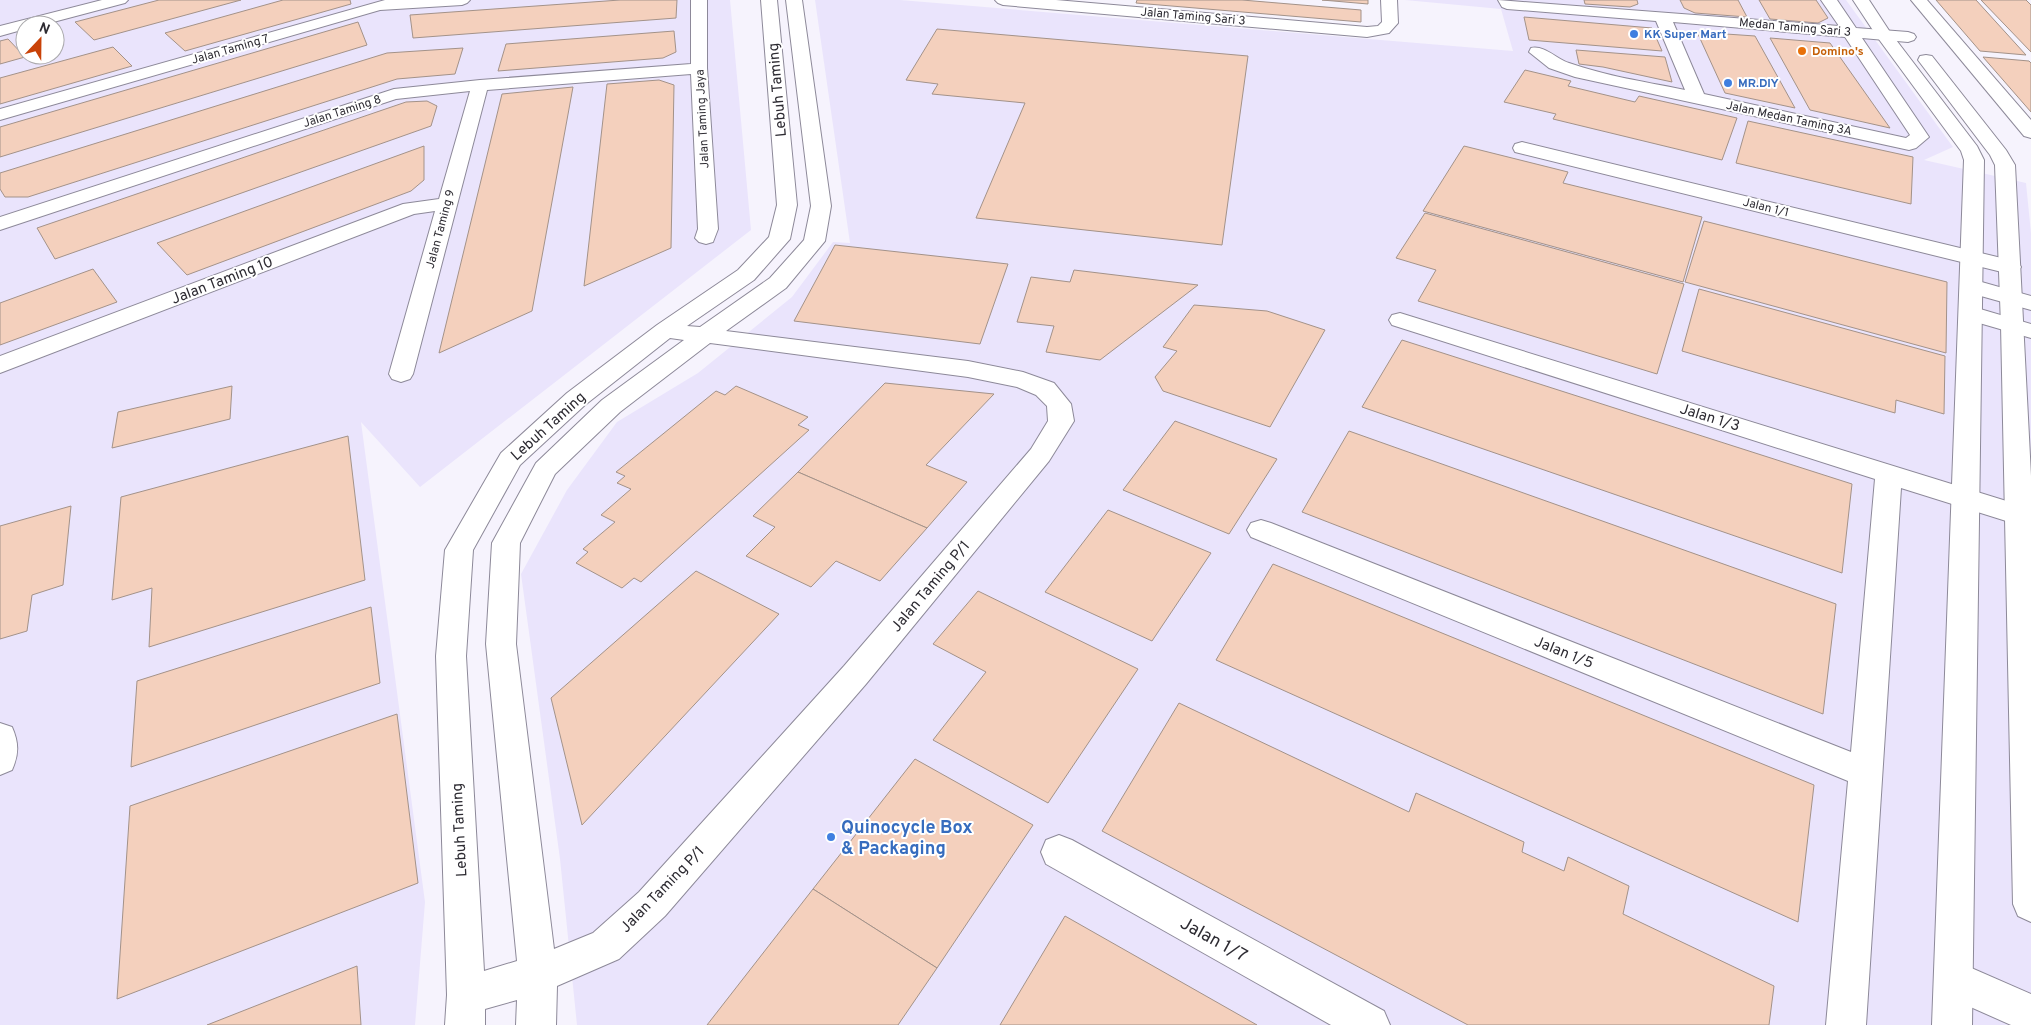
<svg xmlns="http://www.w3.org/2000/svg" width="2031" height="1025" font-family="Overpass,sans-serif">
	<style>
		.built { fill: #eae4fc; fill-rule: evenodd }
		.building { fill: #f4d0bd; stroke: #a39289 }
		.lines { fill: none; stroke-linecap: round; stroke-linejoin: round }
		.minor-casing { stroke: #8d8999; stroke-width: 2 }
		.tertiary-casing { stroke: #8d8999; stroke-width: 2 }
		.minor { fill: #fff; fill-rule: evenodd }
		.tertiary { fill: #fff; fill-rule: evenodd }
		.shop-dot { fill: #3f7fe0; stroke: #fff; stroke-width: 2 }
		.food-dot { fill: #e8710a; stroke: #fff; stroke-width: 2 }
		.labels { text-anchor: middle; stroke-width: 4; stroke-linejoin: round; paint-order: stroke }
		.far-street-label { font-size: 12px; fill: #2d2b32; stroke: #fff }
		.far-shop-label { font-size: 12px; font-weight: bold; fill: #366cbe; stroke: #fff; text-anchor: start }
		.far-food-label { font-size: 12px; font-weight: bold; fill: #c56008; stroke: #fff; text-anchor: start }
		.street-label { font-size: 15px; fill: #2d2b32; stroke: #fff }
		.near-shop-label { font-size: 18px; font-weight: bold; fill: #366cbe; stroke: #fff; text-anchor: start }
		.near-street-label { font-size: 18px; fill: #2d2b32; stroke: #fff }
	</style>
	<rect width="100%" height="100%" fill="#f6f3fd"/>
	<g class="built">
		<path d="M0 0H730L751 230 420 487 361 422 425 902 415 1025H0ZM25 25H55V55H25Z"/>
		<path d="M815 0H900L1513 51 1501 9 1405 0H1846L1953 147 1924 160 2026 183 2031 233V1025H577L560 859 521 574 567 490 617 422 698 373 792 297 833 242 850 243Z"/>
	</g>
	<g class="building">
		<path d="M159 0H241L94 40 75 22Z"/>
		<path d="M283 0H350L351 4 185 51 165 33Z"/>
		<path d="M620 0H677L676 18 413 38 410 15Z"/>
		<path d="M1137 0H1242L1361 10V22L1136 3Z"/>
		<path d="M1322 0H1368V4Z"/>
		<path d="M1584 0H1637L1638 4 1630 7 1585 4Z"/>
		<path d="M1680 0H1738L1747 17 1695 13 1684 8Z"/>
		<path d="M1759 0H1816L1828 18 1818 23 1770 19Z"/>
		<path d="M1936 0H1976L2026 55 1980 51Z"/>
		<path d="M1981 0H2026L2031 5V52Z"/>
		<path d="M1524 17 1652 28 1662 51 1529 40Z"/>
		<path d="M358 22 367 45 0 157V127Z"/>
		<path d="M937 29 1248 56 1222 245 976 218 1025 103 932 94 938 84 906 80Z"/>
		<path d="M674 31 676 52 663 58 498 71 506 44Z"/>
		<path d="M1697 32 1755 36 1795 108 1725 93Z"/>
		<path d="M1770 38 1830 43 1890 128 1810 110Z"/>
		<path d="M8 39 25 57 0 64V41Z"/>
		<path d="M113 47 132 66 0 104V78Z"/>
		<path d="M463 48 455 74 397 79 28 197H5L0 189V173L387 53Z"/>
		<path d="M1576 50 1665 57 1672 82 1603 67 1579 64Z"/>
		<path d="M1983 57 2029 61 2031 63V112Z"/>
		<path d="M1525 70 1571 81 1568 86 1635 102 1639 96 1737 118 1722 160 1553 119 1556 114 1504 102Z"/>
		<path d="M659 80 674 85 671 248 584 286 607 84Z"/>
		<path d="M573 87 532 311 439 353 502 94Z"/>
		<path d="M427 101 437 106 431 126 55 259 37 228 406 102Z"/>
		<path d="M1748 121 1913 157 1911 204 1736 163Z"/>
		<path d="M424 146V180L411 191 187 275 157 243Z"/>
		<path d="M1464 146 1568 172 1563 183 1702 217 1683 282 1423 211Z"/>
		<path d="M1425 213 1684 284 1657 374 1418 301 1436 270 1396 258Z"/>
		<path d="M1704 221 1947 282 1946 353 1685 282Z"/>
		<path d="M835 245 1008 264 980 344 794 321Z"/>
		<path d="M93 269 117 302 0 345V303Z"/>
		<path d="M1074 270 1198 285 1100 360 1046 352 1054 326 1017 322 1031 277 1070 282Z"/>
		<path d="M1699 289 1945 356 1944 414 1896 400 1895 413 1682 351Z"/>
		<path d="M1194 305 1267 311 1325 330 1270 427 1163 391 1155 377 1177 351 1163 347Z"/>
		<path d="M1402 340 1852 484 1842 573 1362 407Z"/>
		<path d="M885 383 994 394 926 465 967 482 927 528 798 472Z"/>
		<path d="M232 386 230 419 112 448 118 412Z"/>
		<path d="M736 386 808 417 798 425 809 430 641 582 634 578 622 588 576 563 588 552 583 549 615 522 601 515 631 489 617 483 625 476 616 472 716 391 725 395Z"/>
		<path d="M1175 421 1277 459 1229 534 1123 490Z"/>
		<path d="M1349 431 1836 604 1823 714 1302 512Z"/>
		<path d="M348 436 365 580 149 647 152 588 112 600 121 497Z"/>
		<path d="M798 472 927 528 880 581 836 561 811 587 746 556 775 527 753 516Z"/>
		<path d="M71 506 63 585 32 595 27 631 0 639V526Z"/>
		<path d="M1108 510 1211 553 1152 641 1045 592Z"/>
		<path d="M1273 564 1814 785 1798 922 1216 660Z"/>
		<path d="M696 571 779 614 582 825 551 698Z"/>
		<path d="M978 591 1138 669 1048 803 933 740 986 672 933 644Z"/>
		<path d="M371 607 380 683 131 767 137 681Z"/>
		<path d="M1179 703 1409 812 1416 793 1524 842 1522 852 1564 871 1568 857 1629 886 1623 914 1774 986 1769 1025H1468L1102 831Z"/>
		<path d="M397 714 418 883 117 999 130 806Z"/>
		<path d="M915 759 1033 825 937 968 813 889Z"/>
		<path d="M813 889 937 968 898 1025H707Z"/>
		<path d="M1065 916 1257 1025H1000Z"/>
		<path d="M357 966 361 1025H207Z"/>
	</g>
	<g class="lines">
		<g class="minor-casing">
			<g id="minor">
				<path d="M102 0H128L125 3 42 25H25V29L0 36V26Z"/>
				<path d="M385 0H470L467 3 462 5 380 10 0 120V109Z"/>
				<path d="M691 0H707V68L718 229 713 242 706 244 699 242 695 238 698 229 691 74 487 90 413 374 410 379 401 382 392 379 389 374 435 211 414 214 0 373V356L403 204 439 199 470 91 396 99 0 230V217L394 89 480 80 691 64Z"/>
				<path d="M761 0H777L797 205 790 239 754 280 687 326 700 327 770 278 804 240 811 206 786 0H802L831 206 825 241 786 288 726 331 968 361 1023 372 1054 383 1071 404 1074 421 1049 461 866 684 665 916 619 959 557 986 556 1025H516L517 1000 485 1009V1025H445L447 995 436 656 445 550 501 453 567 393 657 325 738 270 769 237 777 205ZM670 338 684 340 602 400 536 463 492 543 486 644 517 961 484 971 466 656 473 550 520 465 585 405ZM710 343 968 377 1017 387 1036 395 1047 406 1048 421 1031 449 844 666 639 892 593 933 554 949 516 644 520 543 555 474 620 412Z"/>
				<path d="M995 0H1056L1367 27 1378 26 1382 22 1381 0H1397L1398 23 1389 33 1367 37 1003 5 998 3Z"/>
				<path d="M1498 0 1839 26 1821 0H1837L1856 28 1908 32 1914 34 1916 37 1914 40 1908 42 1862 38 1929 137 1916 148 1909 150 1575 77 1549 68 1529 52 1531 48C1545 45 1556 59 1569 63 1606 76 1646 82 1685 90L1656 21 1507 9 1502 7ZM1673 22 1845 37 1910 135 1906 138 1704 94Z"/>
				<path d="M1911 0H1927L2031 120V138L2024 136Z"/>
				<path d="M1522 142 2018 262 2021 267 2018 272 2010 274 1515 152 1513 148 1515 144Z"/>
				<path d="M1971 279 2031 296V310L1963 291 1960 286 1963 281Z"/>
				<path d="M1970 306 2031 324V338L1962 318 1959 313 1962 308Z"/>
				<path d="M1400 313 2029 508 2031 518 2029 522 2019 525 1901 488 1866 1025H1826L1848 781 1251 537 1247 530 1251 523 1261 520 1271 523 1851 752 1875 479 1392 325 1389 320 1392 315Z"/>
				<path d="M0 723 12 727C19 743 19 754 12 770L0 775Z"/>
				<path d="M1059 835 1072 840 1384 1011 1390 1025H1331L1046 864 1041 852 1046 840Z"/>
				<path d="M1953 960 2031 994V1025H2011L1939 993 1934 979 1939 965Z"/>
			</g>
		</g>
		<g class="tertiary-casing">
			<g id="tertiary">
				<path d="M1853 0H1869L1890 32 1977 146 1984 160 1972 1025H1932L1964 160 1961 151 1878 38Z"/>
				<path d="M1926 55 1932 56 2006 150 2015 165 2031 476V922L2018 916 2013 904 2001 325 1995 165 1990 155 1918 60 1920 56Z"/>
			</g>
		</g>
		<use href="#minor" class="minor"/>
		<use href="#tertiary" class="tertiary"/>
	</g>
	<g class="shop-dot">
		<circle cx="1634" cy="34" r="5"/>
		<circle cx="1728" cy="83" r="5"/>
		<circle cx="831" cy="837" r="5"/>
	</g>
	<circle class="food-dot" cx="1802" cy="51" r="5"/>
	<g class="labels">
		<g class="far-street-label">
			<text transform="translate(1193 16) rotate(5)" y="4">Jalan Taming Sari 3</text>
			<text transform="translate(1795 27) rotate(5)" y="4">Medan Taming Sari 3</text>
			<text transform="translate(230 49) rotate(-16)" y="4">Jalan Taming 7</text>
			<text transform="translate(342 111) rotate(-18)" y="4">Jalan Taming 8</text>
			<text transform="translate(1789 118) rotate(12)" y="4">Jalan Medan Taming 3A</text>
			<text transform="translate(702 119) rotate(-93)" y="4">Jalan Taming Jaya</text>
			<text transform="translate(1766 207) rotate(14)" y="4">Jalan 1/1</text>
			<text transform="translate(440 229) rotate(-75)" y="4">Jalan Taming 9</text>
		</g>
		<g class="far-shop-label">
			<text x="1644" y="38">KK Super Mart</text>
			<text x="1738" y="87">MR.DIY</text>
		</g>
		<g class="far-food-label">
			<text x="1812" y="55">Domino's</text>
		</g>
		<g class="street-label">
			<text transform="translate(777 90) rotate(-95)" y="5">Lebuh Taming</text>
			<text transform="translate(222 280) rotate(-21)" y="5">Jalan Taming 10</text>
			<text transform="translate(1710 417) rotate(17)" y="5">Jalan 1/3</text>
			<text transform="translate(548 426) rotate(-42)" y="5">Lebuh Taming</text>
			<text transform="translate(930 586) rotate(-50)" y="5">Jalan Taming P/1</text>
			<text transform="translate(1564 652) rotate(22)" y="5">Jalan 1/5</text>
			<text transform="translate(459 830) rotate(-93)" y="5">Lebuh Taming</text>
			<text transform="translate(662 889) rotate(-46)" y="5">Jalan Taming P/1</text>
		</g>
		<g class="near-shop-label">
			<text x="841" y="833">Quinocycle Box<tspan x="841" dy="21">&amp; Packaging</tspan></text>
		</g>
		<g class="near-street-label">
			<text transform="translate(1214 939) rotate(29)" y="6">Jalan 1/7</text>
		</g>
	</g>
	<g transform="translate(40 40) rotate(22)"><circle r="24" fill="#ffffff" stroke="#abaaad"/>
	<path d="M0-4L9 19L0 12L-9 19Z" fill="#c94208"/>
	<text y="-8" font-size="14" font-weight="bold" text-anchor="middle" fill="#2d2b32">N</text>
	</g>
</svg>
